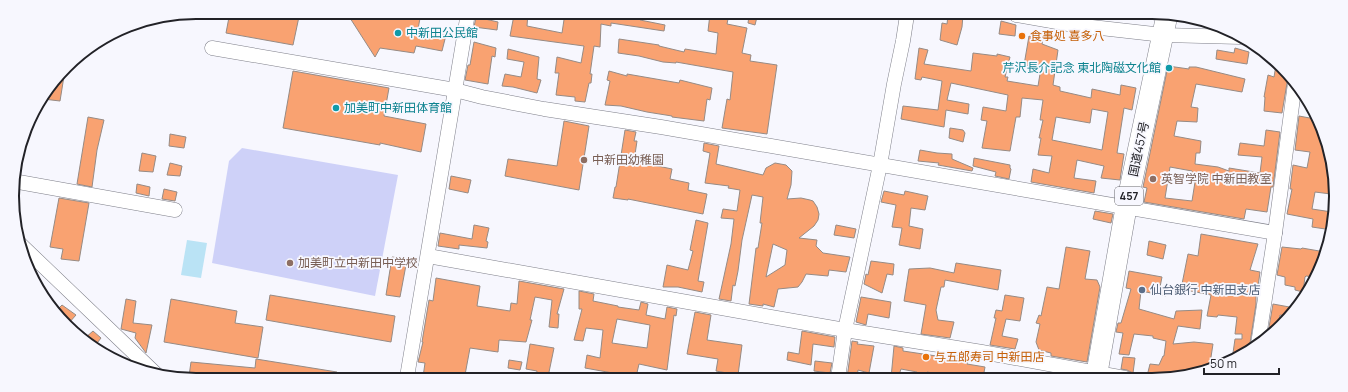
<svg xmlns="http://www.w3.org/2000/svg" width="1348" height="392" font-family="Manrope,'Noto Sans JP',sans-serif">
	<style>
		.green { fill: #ced1f8 }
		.water { fill: #bae3f5 }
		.building { fill: #f9a271; stroke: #968b85; fill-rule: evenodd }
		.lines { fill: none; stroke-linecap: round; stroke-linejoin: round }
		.minor-casing { stroke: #7e7f89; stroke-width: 15 }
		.highway-casing { stroke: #7e7f89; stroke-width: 22 }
		.minor { stroke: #fff; stroke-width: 14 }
		.highway { stroke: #fff; stroke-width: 21 }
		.culture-dot { fill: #0f9aa8; stroke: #f7f7fe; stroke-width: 1.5 }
		.food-dot { fill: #e8710a; stroke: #f7f7fe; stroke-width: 1.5 }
		.education-dot { fill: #8d6e63; stroke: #f7f7fe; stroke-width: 1.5 }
		.service-dot { fill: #5c6f8a; stroke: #f7f7fe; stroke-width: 1.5 }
		.labels { text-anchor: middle; stroke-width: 3.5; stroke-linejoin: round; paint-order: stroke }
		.shield { fill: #f7f7fe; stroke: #626268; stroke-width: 1 }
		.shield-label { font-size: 11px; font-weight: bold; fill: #222227 }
		.culture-label { font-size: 12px; fill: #0d838f; stroke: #f7f7fe; text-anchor: start }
		.food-label { font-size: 12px; fill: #c56008; stroke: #f7f7fe; text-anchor: start }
		.street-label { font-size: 12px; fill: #222227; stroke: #f7f7fe }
		.education-label { font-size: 12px; fill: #785e54; stroke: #f7f7fe; text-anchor: start }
		.service-label { font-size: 12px; fill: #4e5e75; stroke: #f7f7fe; text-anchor: start }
		.rim { fill: none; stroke: #222227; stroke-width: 2 }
	</style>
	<rect width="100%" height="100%" fill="#f7f7fe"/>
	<path class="green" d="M242 148 398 175 375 296 212 263 229 161Z"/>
	<path class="water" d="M187 240 207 243 201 278 181 275Z"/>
	<g class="building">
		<path d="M230 12H300L293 45 226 33Z"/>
		<path d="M371 13H421L418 29 446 35 442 51 416 46 414 53 380 48 375 57 350 18 368 19Z"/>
		<path d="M516 13H528L527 26 562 33 565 13 630 14 640 15V20L665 25 664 31 611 23V26L601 24 600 47 594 46 590 74H592L591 83H589L585 102 575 101V97L556 95 559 73H555L557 57 581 63 584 46 510 36 514 15H516Z"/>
		<path d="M710 14H729L727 24 747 28 742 53 751 55 750 61 777 65 767 134 722 128 727 99 730 100 733 72 676 62V63L663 62 639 56 618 53 619 39 659 45V46L684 52 685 49 716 54 718 33 708 31Z"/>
		<path d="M948 15H963L962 27 957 45 940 40 942 23 947 24Z"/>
		<path d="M749 16 757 17 755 25 748 23Z"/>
		<path d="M476 17 498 22 497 30 474 27Z"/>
		<path d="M1001 21 1016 25 1015 36 999 34Z"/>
		<path d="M1029 36 1043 39 1042 44 1058 50 1053 85 1060 87V91L1091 98 1092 89 1120 95 1121 85 1136 88 1132 110 1124 108 1117 153 1124 154 1120 180 1101 178 1104 166 1077 160 1074 178 1096 181 1094 193 1031 182 1033 169 1049 173 1052 156 1038 155 1041 138H1039L1043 120H1040L1043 100 1022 98 1020 117H1016L1010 151 982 148 987 121 981 120 983 107 1006 111 1008 95 951 83 947 100 969 104 968 114 946 110 944 127 901 119 903 106 938 110 942 81 922 77 921 80 915 79 919 48 928 50 924 64 971 71 973 53 997 56V54L1010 57 1005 77H1008L1007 81 1038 86 1041 68 1024 65ZM1092 109 1108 112 1102 150 1052 140 1056 117 1090 123Z"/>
		<path d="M474 42 496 48 495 57 492 56 488 84 465 80 468 65H470Z"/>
		<path d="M1235 48 1249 52 1247 64 1216 59 1217 50 1234 53Z"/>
		<path d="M508 49 539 57 537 79 541 80 537 93 513 87 502 86 505 74 521 77 524 62 507 59Z"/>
		<path d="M1276 65 1288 77 1282 113 1264 111 1265 97H1264L1268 75 1274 77Z"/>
		<path d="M1168 66 1189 69V67H1196L1245 79 1242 92 1196 84 1191 107 1198 108 1197 122 1177 121 1174 136 1201 141 1200 153H1196L1195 164 1218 167 1229 171V168L1260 173 1262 157 1238 155 1240 143 1264 146 1266 130 1280 132 1273 187H1271L1267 212 1246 209 1244 219 1144 202 1147 188 1143 187ZM1170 167 1192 171 1191 181 1195 182 1192 201 1165 198Z"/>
		<path d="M65 70 60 101 43 99 51 89Z"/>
		<path d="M293 71 389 88 384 116 426 124 421 152 380 143V145L283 128Z"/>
		<path d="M609 71 627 76V74L679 83 680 80 712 88 710 100 707 99 704 121 672 117V116L647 112 621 106 605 105 610 81 607 80Z"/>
		<path d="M1299 116 1315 119 1332 160 1331 194 1315 192 1312 209 1332 212V230L1312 227 1313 219 1287 214 1292 189H1290L1293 165 1307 168 1310 152 1295 150Z"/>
		<path d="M88 117 104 120 97 150 92 187 77 184Z"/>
		<path d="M564 121 589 126 579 190 505 176 508 159 557 166Z"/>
		<path d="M950 128 963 130 965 133 963 142 949 138Z"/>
		<path d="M625 130 636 132 634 141H637L634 161 672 169 670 179 689 183 688 190 707 194 703 214 628 199V200L613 198 615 187H616Z"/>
		<path d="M170 134 186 137 184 148 169 146Z"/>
		<path d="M704 143 719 146 716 164 763 175 766 168 775 163 786 165 792 171 791 185 787 199 801 198 810 200 813 201 817 207 819 214 818 220 814 226 799 238 817 240 816 246 823 253 850 257 846 272 829 270 828 276 806 274 802 282 798 287 778 289 774 307 763 304V306L749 304 756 248H758L762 223H760L763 197 752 195 742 240 738 271 735 286 733 285 731 301 719 299 731 244 734 219 721 218 723 209 737 211 740 190 728 188 729 186 705 183 710 153 703 151ZM773 244 787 250 785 265 766 277Z"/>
		<path d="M920 150 937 153 952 154V159L973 168 972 171 938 165 939 163 918 161Z"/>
		<path d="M142 153 156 156 153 172 139 171Z"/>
		<path d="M974 158 1010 165V168L1011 169 1009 179 995 176 996 172 973 166Z"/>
		<path d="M170 163 182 166 180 176 167 175Z"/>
		<path d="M451 176 471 180 468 193 449 189Z"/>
		<path d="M137 184 150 187 149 196 136 193Z"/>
		<path d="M164 189 177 192 175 201 162 199Z"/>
		<path d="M884 191 904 195 905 191 928 196 925 210 911 208 909 226 923 229 920 249 899 245 902 228 892 227 896 205 881 202Z"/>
		<path d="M59 198 89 203 79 261 61 259 63 249 50 247Z"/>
		<path d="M1095 211 1113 214 1111 223 1093 219Z"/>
		<path d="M696 220 708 223 698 281 704 282 702 292 678 287H663L667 265 688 270 693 251 690 250Z"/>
		<path d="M474 225 489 228 486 241 488 242 487 248 459 245V249L438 246 440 233 472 239Z"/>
		<path d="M836 225 856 229 854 238 834 235Z"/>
		<path d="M1201 234 1258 244 1250 270 1260 272 1258 287H1256V304L1250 343 1251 348 1232 360 1235 339H1242V334H1235L1237 317 1218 315 1217 317 1207 316 1211 295 1181 289 1188 254 1198 256Z"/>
		<path d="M1149 241 1166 245 1163 259 1147 255Z"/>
		<path d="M1066 247 1090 251 1085 279 1097 280 1100 287 1087 362 1051 356V353L1039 350 1036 342 1040 324 1036 323 1039 315 1041 316 1047 287 1059 289Z"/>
		<path d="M1282 247 1301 249 1302 248 1325 252 1315 277 1306 276 1305 277 1303 292 1295 290V287L1285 285V277L1277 275Z"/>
		<path d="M392 257 400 258V264L406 265 400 297 386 295Z"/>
		<path d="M871 261 894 264 893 275 887 274 882 293 864 284 866 274 868 275Z"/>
		<path d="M956 263 1001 270 998 290 945 280 944 287H941L936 310 938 320 954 322 950 338 921 334 926 305 904 301 909 269 930 268 954 273Z"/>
		<path d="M1129 271 1162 277 1160 287H1167L1166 296 1141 291 1139 309 1174 319 1176 311 1202 310 1200 329 1178 326 1173 344 1194 342 1213 344 1209 370 1176 378H1162L1147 376 1150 364 1159 365 1163 356H1164L1166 341 1153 338V336L1134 334 1129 355 1119 354 1123 333 1116 332 1118 323H1121L1131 289 1126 288Z"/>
		<path d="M436 278 480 286 477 306 510 311 511 303 517 304 519 281 564 289 557 314H559L558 328 549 327 552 300 535 297 530 320H532L526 342 499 340 498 352 470 348 465 375 435 374V377H423L425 363 418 362 423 342H422L429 300 433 301Z"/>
		<path d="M579 291 594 294 593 301 618 306V307L639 310 641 302 648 304 646 315 665 319 667 307 677 309 676 316 674 315 667 370 639 364 636 377H635L585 368 587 355 600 358 603 330 586 328 583 341 574 340 582 309H579ZM617 319 650 325 647 348 612 343Z"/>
		<path d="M270 295 395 316 391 342 266 320Z"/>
		<path d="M1005 295 1024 298 1020 321 1006 319 1002 336 1018 339 1015 349 990 345 996 318H994L996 310 1002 311Z"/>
		<path d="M861 297 891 302 889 318 868 314 866 325 856 322Z"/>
		<path d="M126 299 136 301 133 323 152 325 146 353 135 338 136 333 121 329Z"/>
		<path d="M171 299 237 311 235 323 263 327 258 358 164 342Z"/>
		<path d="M1273 304 1295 308 1288 316 1280 315 1278 328 1274 333H1268Z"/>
		<path d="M62 305 76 315 68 324 55 312Z"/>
		<path d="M695 312 711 315 707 340 742 345 738 375 716 371 718 359 687 354Z"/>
		<path d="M93 331 101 338 94 347 85 338Z"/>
		<path d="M802 331 835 337 834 347 813 344 811 365 787 360 788 352 799 354Z"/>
		<path d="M852 341 858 342 857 344 874 346 869 373 858 370 857 378H847Z"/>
		<path d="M530 344 554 348 548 377H536L537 371 526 369Z"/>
		<path d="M894 346 903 348V351L943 357V358L955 362 957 359 968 361 967 364 985 367 983 378H958L927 372 926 374 917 373V372L901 369 898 378H891Z"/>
		<path d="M1123 357 1135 358 1133 373 1127 370 1121 369Z"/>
		<path d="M256 359 337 372V377L189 376 191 362 255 368Z"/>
		<path d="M509 360 522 362 520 370 508 368Z"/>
		<path d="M815 361 832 363 830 373 814 371Z"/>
	</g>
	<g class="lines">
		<g class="minor-casing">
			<g id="minor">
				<path d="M1016 15 1074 25 1163 35 1240 37"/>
				<path d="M212 48 455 90 482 97 544 109 661 127 1275 233"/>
				<path d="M13 181 175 210"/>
				<path d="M18 242 157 375"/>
				<path d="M428 256 845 330 982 352 1125 378"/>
				<path d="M1258 344 1275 233 1295 83"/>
				<path d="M407 377 468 13"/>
				<path d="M838 378 845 330 880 165 894 84 903 41 907 15"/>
			</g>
		</g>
		<g class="highway-casing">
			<path id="highway" d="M1096 378 1126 208 1167 15"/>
		</g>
		<use href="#minor" class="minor"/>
		<use href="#highway" class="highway"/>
	</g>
	<g class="culture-dot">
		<circle cx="398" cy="33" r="4"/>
		<circle cx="1169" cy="68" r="4"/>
		<circle cx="336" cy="108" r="4"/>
	</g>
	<g class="food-dot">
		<circle cx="1022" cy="36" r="4"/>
		<circle cx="926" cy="357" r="4"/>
	</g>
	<g class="education-dot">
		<circle cx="584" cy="160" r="4"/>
		<circle cx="1153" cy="179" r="4"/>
		<circle cx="290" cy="263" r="4"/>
	</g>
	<circle class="service-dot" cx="1142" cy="290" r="4"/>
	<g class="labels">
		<rect class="shield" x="1115" y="187" width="28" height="18" rx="3"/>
		<g class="shield-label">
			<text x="1129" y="200">457</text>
		</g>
		<g class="culture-label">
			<text x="406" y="37">中新田公民館</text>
			<text x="1161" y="72" text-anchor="end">芹沢長介記念 東北陶磁文化館</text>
			<text x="344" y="112">加美町中新田体育館</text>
		</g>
		<g class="food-label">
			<text x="1030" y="40">食事処 喜多八</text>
			<text x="934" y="361">与五郎寿司 中新田店</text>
		</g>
		<g class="street-label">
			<text transform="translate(1139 149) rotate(-78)" y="4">国道457号</text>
		</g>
		<g class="education-label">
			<text x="592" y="164">中新田幼稚園</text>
			<text x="1161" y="183">英智学院 中新田教室</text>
			<text x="298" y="267">加美町立中新田中学校</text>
		</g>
		<g class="service-label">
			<text x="1150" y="294">仙台銀行 中新田支店</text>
		</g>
	</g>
	<path d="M0 0H1348V392H0ZM196 19H1152A177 177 0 0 1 1329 196V196A177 177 0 0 1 1152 373H196A177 177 0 0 1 19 196V196A177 177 0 0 1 196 19Z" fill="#f7f7fe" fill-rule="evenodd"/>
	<path class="rim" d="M196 19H1152A177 177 0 0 1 1329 196V196A177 177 0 0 1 1152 373H196A177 177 0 0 1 19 196V196A177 177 0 0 1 196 19Z"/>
	<path d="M1204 368v6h75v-6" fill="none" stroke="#222227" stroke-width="2"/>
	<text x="1210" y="368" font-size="12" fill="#222227" stroke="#f7f7fe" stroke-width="3" paint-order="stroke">50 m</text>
</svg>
